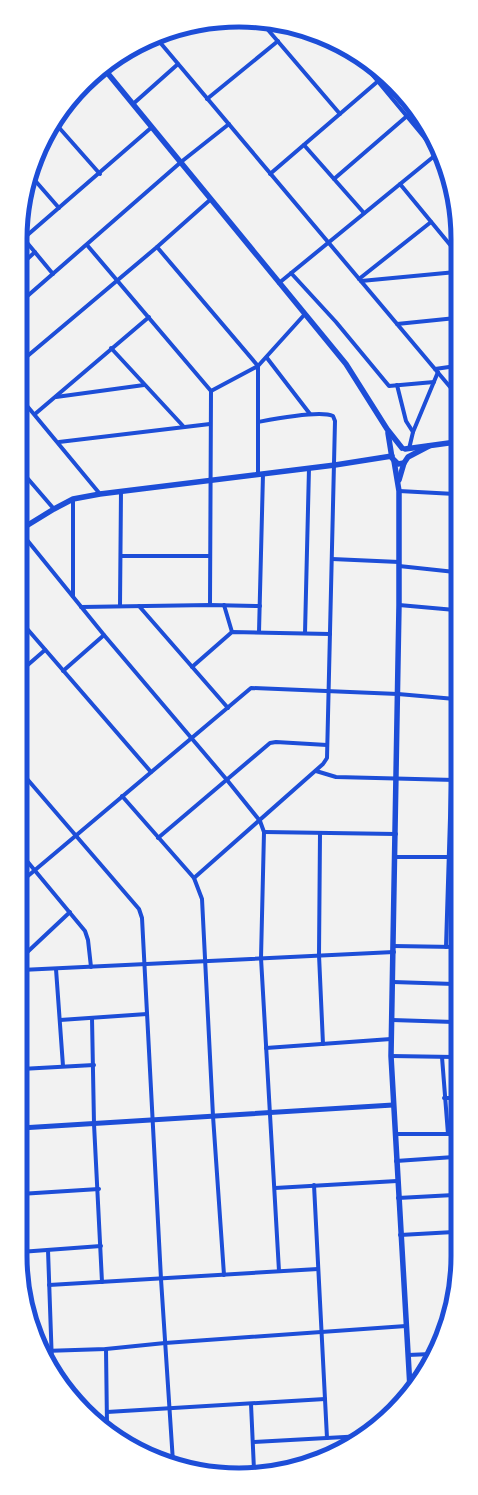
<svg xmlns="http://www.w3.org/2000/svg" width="478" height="1495" font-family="'PT Sans Narrow',sans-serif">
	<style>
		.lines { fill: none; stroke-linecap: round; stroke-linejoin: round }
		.minor { stroke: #1d4ed8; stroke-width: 4 }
		.tertiary { stroke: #1d4ed8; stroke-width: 5 }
		.secondary { stroke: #1d4ed8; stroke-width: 5.5 }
		.rim { fill: none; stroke: #1d4ed8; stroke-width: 5 }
	</style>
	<rect width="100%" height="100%" fill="#f2f2f2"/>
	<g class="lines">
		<g class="minor">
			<path d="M263 24 340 114"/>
			<path d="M158 40 456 394"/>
			<path d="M356 55 439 155"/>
			<path d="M207 99 278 41"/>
			<path d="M133 104 178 64"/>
			<path d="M55 123 100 174"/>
			<path d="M304 145 364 213"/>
			<path d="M270 174 384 76"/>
			<path d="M32 177 59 208"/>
			<path d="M334 179 407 116"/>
			<path d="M400 184 456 252"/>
			<path d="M24 238 152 127"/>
			<path d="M24 239 53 274"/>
			<path d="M87 245 211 391 210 605"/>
			<path d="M157 247 258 366V474"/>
			<path d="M24 262 35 252"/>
			<path d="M291 273 336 322 389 386 434 382"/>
			<path d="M359 279 431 222"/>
			<path d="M361 281 456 272"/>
			<path d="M279 283 438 153"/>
			<path d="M24 299 181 162 229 124"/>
			<path d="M397 324 456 318"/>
			<path d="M111 348 184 427"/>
			<path d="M267 358 310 414"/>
			<path d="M24 359 157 247 211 199"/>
			<path d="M435 369 456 366"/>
			<path d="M397 385 406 421 413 432"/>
			<path d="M211 391 258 366 305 314"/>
			<path d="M56 397 144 385"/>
			<path d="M23 401 100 494"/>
			<path d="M35 414 149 317"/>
			<path d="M59 442 210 424"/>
			<path d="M409 449 413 432 438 372"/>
			<path d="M23 473 54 509"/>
			<path d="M399 491 455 494"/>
			<path d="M23 535 104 635 227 780 260 821 264 832 261 958 279 1271"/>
			<path d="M121 556H209"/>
			<path d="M332 559 399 562"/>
			<path d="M399 566 455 572"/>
			<path d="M73 596V499"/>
			<path d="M224 605 232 632"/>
			<path d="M399 605 455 610"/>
			<path d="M120 606 121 491"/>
			<path d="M139 606 228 708"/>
			<path d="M81 607 210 605 260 606"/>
			<path d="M23 624 151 772"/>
			<path d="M259 632 263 474"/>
			<path d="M305 633 309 468"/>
			<path d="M192 667 232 632 330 634"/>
			<path d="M22 670 45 650"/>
			<path d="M63 671 104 635"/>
			<path d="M316 771 336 777 455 780"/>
			<path d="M22 773 139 909 142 918 161 1279 173 1462"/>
			<path d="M122 796 194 878 202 899 213 1116 224 1275"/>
			<path d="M264 832 396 834"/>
			<path d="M320 833 319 955 323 1044"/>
			<path d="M158 838 270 743 276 742 327 745"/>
			<path d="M22 855 85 931 88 940 91 967"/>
			<path d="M395 857H455"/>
			<path d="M194 878 323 764 327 758 335 421 333 416C320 410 274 419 258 422"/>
			<path d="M22 881 251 688 398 694 455 699"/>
			<path d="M393 946 455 947"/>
			<path d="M446 947 455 657"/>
			<path d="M21 958 70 912"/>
			<path d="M56 969 63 1066"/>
			<path d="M21 970 394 952"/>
			<path d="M393 982 454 984"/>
			<path d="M92 1018 94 1124 102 1282"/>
			<path d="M60 1020 147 1014"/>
			<path d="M392 1020 454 1022"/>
			<path d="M266 1048 391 1039"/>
			<path d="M391 1056 454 1057"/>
			<path d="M442 1057 448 1134"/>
			<path d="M21 1069 94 1065"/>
			<path d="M444 1098H454"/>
			<path d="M395 1134H454"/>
			<path d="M396 1161 454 1157"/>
			<path d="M314 1185 327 1438"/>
			<path d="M275 1188 397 1181"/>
			<path d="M20 1194 99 1189"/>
			<path d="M398 1198 454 1195"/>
			<path d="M400 1235 454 1232"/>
			<path d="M48 1250 52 1364"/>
			<path d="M20 1252 101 1246"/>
			<path d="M49 1285 318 1269"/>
			<path d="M106 1349 107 1425"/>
			<path d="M44 1351 106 1349 165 1343 406 1326"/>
			<path d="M408 1355 431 1354"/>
			<path d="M251 1404 254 1470"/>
			<path d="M107 1412 325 1399"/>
			<path d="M253 1442 363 1436"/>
		</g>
		<path class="tertiary" d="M21 1128 393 1105"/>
		<g class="secondary">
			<path d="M105 70 346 364 387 429 402 448"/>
			<path d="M388 433 392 458 398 464 404 463 408 457 429 446"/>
			<path d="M405 449 456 442"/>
			<path d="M394 461 399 491V605L391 1056 410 1388"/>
			<path d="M399 480 404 463"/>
			<path d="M23 528 54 509 73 499 100 494 335 465 392 456"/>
		</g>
	</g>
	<path d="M0 0H478V1495H0ZM239 27H239A212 212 0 0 1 451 239V1256A212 212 0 0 1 239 1468H239A212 212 0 0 1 27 1256V239A212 212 0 0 1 239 27Z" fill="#fff" fill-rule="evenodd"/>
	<path class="rim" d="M239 27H239A212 212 0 0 1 451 239V1256A212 212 0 0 1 239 1468H239A212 212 0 0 1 27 1256V239A212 212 0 0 1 239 27Z"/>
</svg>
